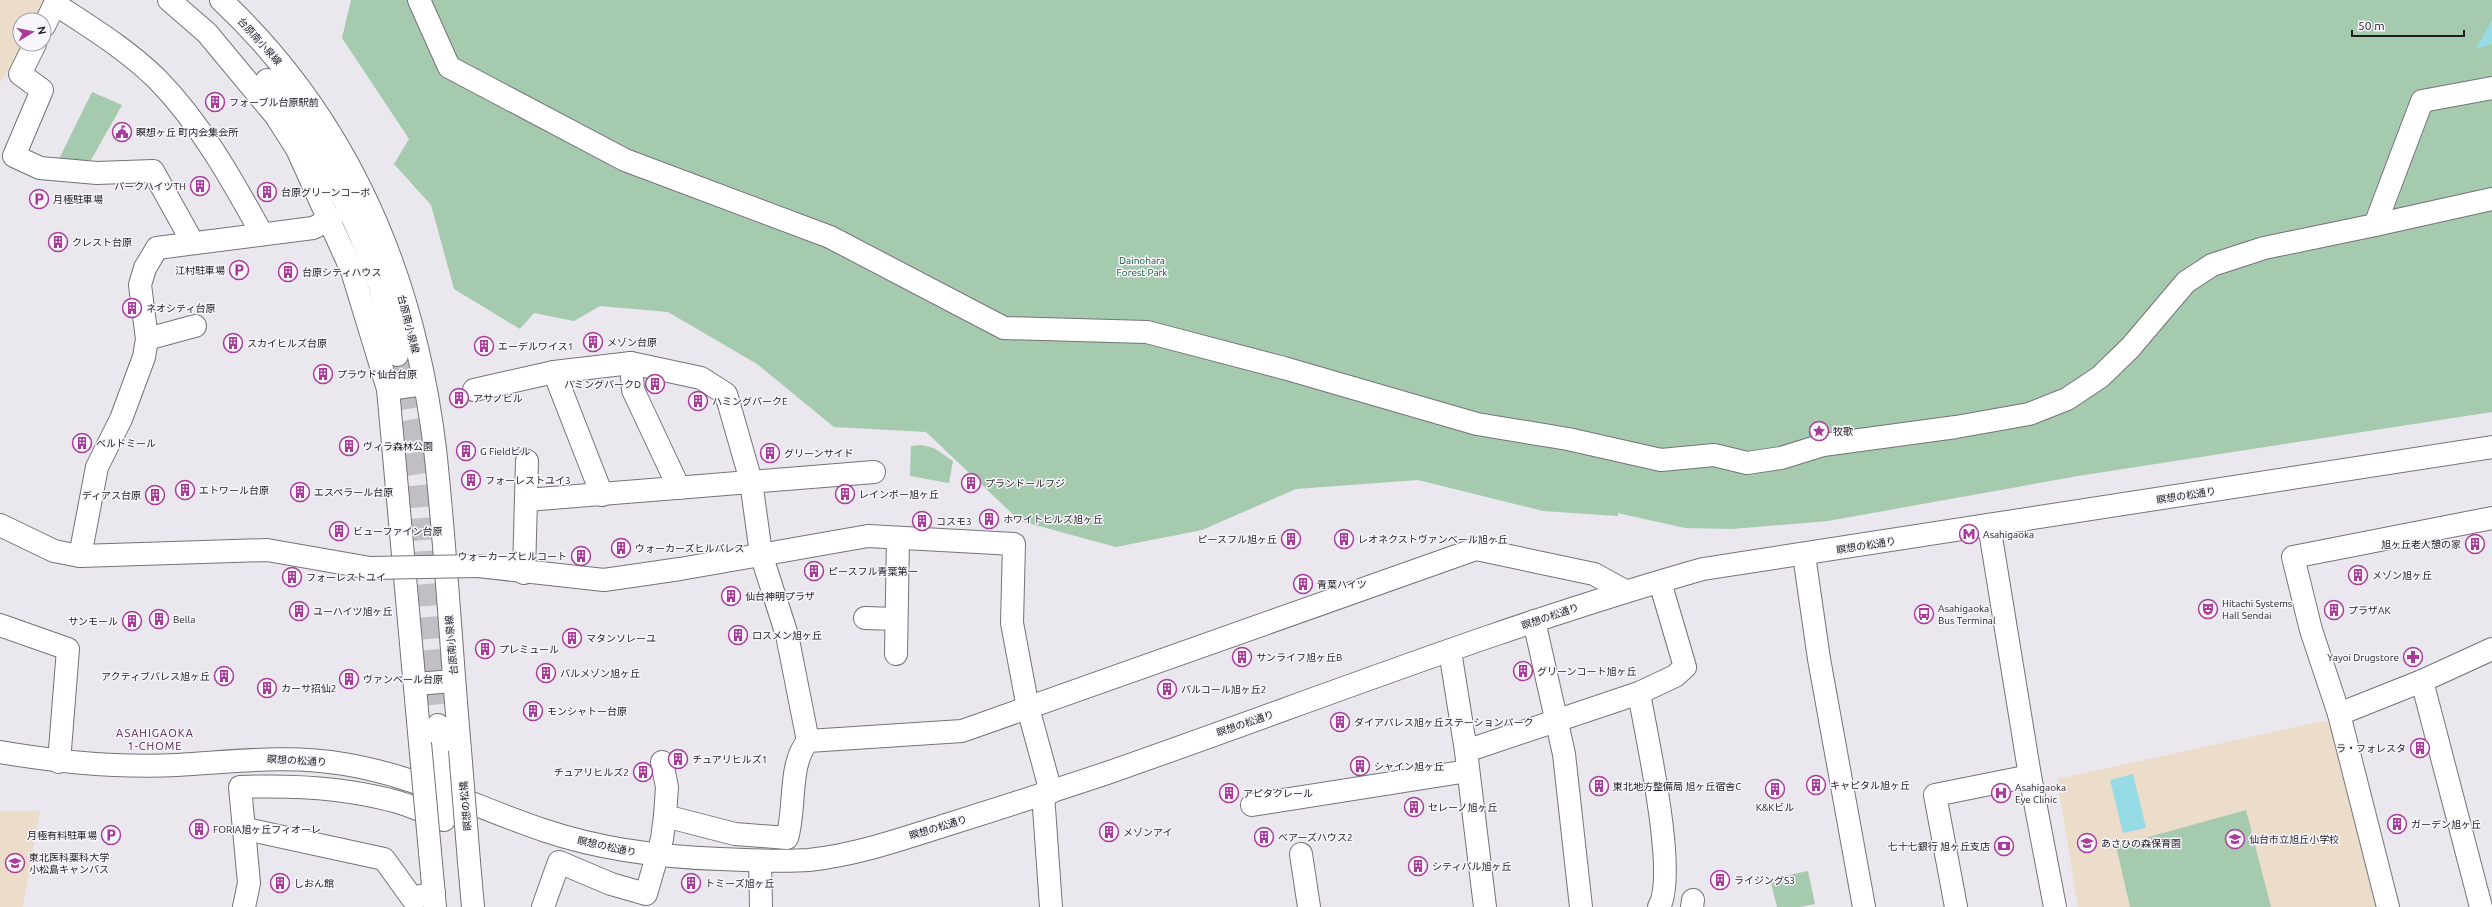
<svg xmlns="http://www.w3.org/2000/svg" width="2492" height="907" font-family="Ubuntu,'Noto Sans JP',sans-serif">
	<style>
		.education { fill: #ebddca }
		.green { fill: #a5caae }
		.water { fill: #97dbe6 }
		.lines { fill: none; stroke-linecap: round; stroke-linejoin: round }
		.minor-tunnel { stroke: #c2bec5; stroke-width: 22; stroke-dasharray: 22 11; stroke-linecap: butt }
		.minor-casing { stroke: #757279; stroke-width: 24 }
		.minor { stroke: #fff; stroke-width: 22 }
		.minor-bridge-casing { stroke: #757279; stroke-width: 24; stroke-linecap: butt }
		.minor-bridge { stroke: #fff; stroke-width: 22 }
		.labels { text-anchor: middle; stroke-width: 3; stroke-linejoin: round; paint-order: stroke }
		.street-label { font-size: 10px; fill: #1e1c1f; stroke: #f8f5fd }
		.poi-label { font-size: 10px; fill: #1e1c1f; stroke: #f8f5fd; text-anchor: start }
		.park-label { font-size: 10px; fill: #0c572c; stroke: #f8f5fd }
		.neighbourhood-label { font-size: 11px; letter-spacing: 1px; fill: #4d1845; stroke: #f8f5fd }
	</style>
	<rect width="100%" height="100%" fill="#ebe7ef"/>
	<g class="education">
		<path d="M0 0H45L43 20H20V44H27L0 83Z"/>
		<path d="M2323 721 2335 725 2384 907H2078L2057 779Z"/>
		<path d="M0 811H40L23 907H0Z"/>
	</g>
	<g class="green">
		<path d="M351 0H2492V412L2078 476 1828 521 1732 529 1685 528 1622 514 1618 513V516L1543 511 1418 480 1296 489 1202 530 1116 547 1020 521 926 432 834 427 757 364 668 312 600 306 574 321 534 313 520 329 454 289 431 205 394 164 409 139 342 38Z"/>
		<path d="M92 92 122 105 91 160 58 161Z"/>
		<path d="M921 445 934 448 953 461 949 483 910 476 911 446Z"/>
		<path d="M2246 810 2271 907H2130L2116 846Z"/>
		<path d="M1808 871 1815 904 1800 907H1777L1770 879Z"/>
	</g>
	<g class="water">
		<path d="M2492 20V44L2476 49Z"/>
		<path d="M2133 774 2146 828 2123 833 2110 780Z"/>
	</g>
	<g class="lines">
		<path class="minor-tunnel" d="M397 355 417 475 438 725"/>
		<g class="minor-casing">
			<g id="minor">
				<path d="M169 0 207 33 276 116 297 149 352 271 388 389 420 743"/>
				<path d="M221 0C350 121 414 276 435 449 446 549 451 650 460 750"/>
				<path d="M419 0 449 67 625 160 830 237 1004 328 1147 332 1284 368 1477 424 1568 439 1661 460 1714 455 1747 463 1781 458 1823 445 1956 427 2029 414 2067 399 2100 377 2130 348 2186 282 2212 265 2264 248 2375 225 2422 101 2492 88"/>
				<path d="M55 4C90 27 128 50 158 80 201 124 232 180 262 234"/>
				<path d="M44 26 57 0"/>
				<path d="M35 44 20 74 42 90 14 156 40 168 97 173 153 171 193 243"/>
				<path d="M267 80C318 144 351 204 378 281 386 305 390 330 397 355"/>
				<path d="M331 219 313 228 157 248 145 268 140 285 147 339 144 357 121 419 97 467 80 556 267 550 370 568"/>
				<path d="M2375 225 2492 199"/>
				<path d="M147 339 195 326"/>
				<path d="M631 363 633 390 679 488"/>
				<path d="M554 372 602 495"/>
				<path d="M388 389 424 384"/>
				<path d="M474 390 554 372 631 363 701 378 726 394 751 481 761 554 787 635 808 741"/>
				<path d="M527 500 874 472"/>
				<path d="M0 525 54 551 80 556"/>
				<path d="M1989 525 2030 776 2055 907"/>
				<path d="M1804 555 1819 659 1864 907"/>
				<path d="M478 566 604 580 680 569 868 536 1014 544 1012 623 1028 708 1051 792"/>
				<path d="M524 573 527 461"/>
				<path d="M865 618 896 619"/>
				<path d="M1534 621 1564 754 1581 907"/>
				<path d="M0 625 68 649 59 762"/>
				<path d="M1450 651 1466 751 1485 907"/>
				<path d="M896 654 898 538"/>
				<path d="M2422 681 2481 907"/>
				<path d="M415 684 454 681"/>
				<path d="M1639 693C1646 734 1678 875 1659 907"/>
				<path d="M2339 714 2422 681 2492 649"/>
				<path d="M1466 751 1639 693 1675 676 1685 667 1660 582"/>
				<path d="M0 752C59 762 117 768 177 765 233 762 288 754 344 764 417 776 477 808 546 831 603 850 661 857 720 859 750 860 779 862 809 860 856 855 902 839 946 825 1000 808 1053 791 1107 773 1305 704 1501 626 1703 569L2492 447"/>
				<path d="M662 762 667 787 665 816"/>
				<path d="M1043 794 1051 907"/>
				<path d="M1252 805 1468 771"/>
				<path d="M246 829 384 859 412 898 434 893"/>
				<path d="M430 852 435 907"/>
				<path d="M1301 854 1309 907"/>
				<path d="M760 861 761 907"/>
				<path d="M469 862 473 907"/>
				<path d="M244 907 249 883 240 787C290 785 341 787 390 800 408 804 426 813 444 820L438 725"/>
				<path d="M543 907 559 862 611 884 646 894 662 839 665 816 735 834 787 838C796 809 788 764 808 741L962 731 1476 549 1594 574 1625 591"/>
				<path d="M1692 907 1693 900"/>
				<path d="M1956 907 1935 795 2030 776"/>
				<path d="M2388 907 2339 714 2311 630 2293 557 2492 518"/>
			</g>
		</g>
		<use href="#minor" class="minor"/>
		<g class="minor-bridge-casing">
			<g id="minor-bridge">
				<path d="M370 568 478 566"/>
				<path d="M420 743 430 852"/>
				<path d="M460 750 469 862"/>
			</g>
		</g>
		<use href="#minor-bridge" class="minor-bridge"/>
	</g>
	<defs>
		<g id="building-ring" transform="scale(1)"><circle r="9.5" fill="#f8f5fd" stroke="#a93b99" stroke-width="1.5"/><path d="M-4-6H4V6H1V3H-1V6H-4ZM-2.5-4.3h1.7v1.8h-1.7ZM.8-4.3h1.7v1.8H.8ZM-2.5-1h1.7V.8h-1.7ZM.8-1h1.7V.8H.8Z" fill="#a93b99"/></g>
		<g id="civic-ring" transform="scale(1)"><circle r="9.5" fill="#f8f5fd" stroke="#a93b99" stroke-width="1.5"/><path d="M-.6-6.5H3V-4.5H.6V-3L4-1V1h2V6H-6V1h2V-1L-.6-3ZM-1.2 2.5V6h2.4V2.5Z" fill="#a93b99"/></g>
		<g id="parking-ring" transform="scale(1)"><circle r="9.5" fill="#f8f5fd" stroke="#a93b99" stroke-width="1.5"/><path d="M-3.5-5.5H1a3.5 3.5 0 0 1 0 7H-1V5.5H-3.5ZM-1-3.4V-.6H.8a1.4 1.4 0 0 0 0-2.8Z" fill="#a93b99"/></g>
		<g id="sight-ring" transform="scale(1)"><circle r="9.5" fill="#f8f5fd" stroke="#a93b99" stroke-width="1.5"/><path d="M0-6L1.8-2.2L6-1.7L2.9 1.2L3.7 5.4L0 3.3L-3.7 5.4L-2.9 1.2L-6-1.7L-1.8-2.2Z" fill="#a93b99"/></g>
		<g id="metro-ring" transform="scale(1)"><circle r="9.5" fill="#f8f5fd" stroke="#a93b99" stroke-width="1.5"/><path d="M-5.5 5V-5H-3L0 0L3-5H5.5V5H3V-.5L0 4L-3-.5V5Z" fill="#a93b99"/></g>
		<g id="theatre-ring" transform="scale(1)"><circle r="9.5" fill="#f8f5fd" stroke="#a93b99" stroke-width="1.5"/><path d="M-5-5.5Q0-4 5-5.5V0Q5 5 0 6Q-5 5-5 0ZM-3.3-2.5H-1v1.5H-3.3ZM1-2.5H3.3v1.5H1ZM-2.8 1Q0 5.5 2.8 1Z" fill="#a93b99"/></g>
		<g id="bus-ring" transform="scale(1)"><circle r="9.5" fill="#f8f5fd" stroke="#a93b99" stroke-width="1.5"/><path d="M-5-6H5V4H4V6H2V4H-2V6H-4V4H-5ZM-3.5-4V0h7V-4ZM-3.5 1.2v1.5H-2V1.2ZM2 1.2v1.5H3.5V1.2Z" fill="#a93b99"/></g>
		<g id="pharmacy-ring" transform="scale(1)"><circle r="9.5" fill="#f8f5fd" stroke="#a93b99" stroke-width="1.5"/><path d="M-2-6h4v4h4v4h-4v4h-4v-4h-4v-4h4Z" fill="#a93b99"/></g>
		<g id="hospital-ring" transform="scale(1)"><circle r="9.5" fill="#f8f5fd" stroke="#a93b99" stroke-width="1.5"/><path d="M-5-5h3v3.5h4V-5h3V5h-3V1.5h-4V5h-3Z" fill="#a93b99"/></g>
		<g id="school-ring" transform="scale(1)"><circle r="9.5" fill="#f8f5fd" stroke="#a93b99" stroke-width="1.5"/><path d="M0-5L7-2L0 1L-7-2ZM-4 1L0 2.5L4 1V4Q0 6-4 4Z" fill="#a93b99"/></g>
		<g id="bank-ring" transform="scale(1)"><circle r="9.5" fill="#f8f5fd" stroke="#a93b99" stroke-width="1.5"/><path d="M-6-4H6V4H-6ZM0-2.3a2.3 2.3 0 1 0 0 4.6a2.3 2.3 0 1 0 0-4.6Z" fill="#a93b99"/></g>
		<g id="university-ring" transform="scale(1)"><circle r="9.5" fill="#f8f5fd" stroke="#a93b99" stroke-width="1.5"/><path d="M0-5L7-2L0 1L-7-2ZM-4 1L0 2.5L4 1V4Q0 6-4 4Z" fill="#a93b99"/></g>
	</defs>
	<g fill-rule="evenodd">
		<use href="#building-ring" x="215" y="102"/>
		<use href="#civic-ring" x="122" y="132"/>
		<use href="#building-ring" x="200" y="186"/>
		<use href="#building-ring" x="267" y="192"/>
		<use href="#parking-ring" x="39" y="199"/>
		<use href="#building-ring" x="58" y="242"/>
		<use href="#parking-ring" x="239" y="270"/>
		<use href="#building-ring" x="288" y="272"/>
		<use href="#building-ring" x="132" y="308"/>
		<use href="#building-ring" x="593" y="342"/>
		<use href="#building-ring" x="233" y="343"/>
		<use href="#building-ring" x="484" y="346"/>
		<use href="#building-ring" x="323" y="374"/>
		<use href="#building-ring" x="655" y="384"/>
		<use href="#building-ring" x="459" y="398"/>
		<use href="#building-ring" x="698" y="401"/>
		<use href="#sight-ring" x="1819" y="431"/>
		<use href="#building-ring" x="82" y="443"/>
		<use href="#building-ring" x="349" y="446"/>
		<use href="#building-ring" x="466" y="451"/>
		<use href="#building-ring" x="770" y="453"/>
		<use href="#building-ring" x="471" y="480"/>
		<use href="#building-ring" x="971" y="483"/>
		<use href="#building-ring" x="185" y="490"/>
		<use href="#building-ring" x="300" y="492"/>
		<use href="#building-ring" x="845" y="494"/>
		<use href="#building-ring" x="155" y="495"/>
		<use href="#building-ring" x="989" y="519"/>
		<use href="#building-ring" x="922" y="521"/>
		<use href="#building-ring" x="339" y="531"/>
		<use href="#metro-ring" x="1969" y="534"/>
		<use href="#building-ring" x="1291" y="539"/>
		<use href="#building-ring" x="1344" y="539"/>
		<use href="#building-ring" x="2475" y="544"/>
		<use href="#building-ring" x="621" y="548"/>
		<use href="#building-ring" x="581" y="556"/>
		<use href="#building-ring" x="814" y="571"/>
		<use href="#building-ring" x="2358" y="575"/>
		<use href="#building-ring" x="292" y="577"/>
		<use href="#building-ring" x="1303" y="584"/>
		<use href="#building-ring" x="731" y="596"/>
		<use href="#theatre-ring" x="2208" y="609"/>
		<use href="#building-ring" x="2334" y="610"/>
		<use href="#building-ring" x="299" y="611"/>
		<use href="#bus-ring" x="1924" y="614"/>
		<use href="#building-ring" x="159" y="619"/>
		<use href="#building-ring" x="132" y="621"/>
		<use href="#building-ring" x="738" y="635"/>
		<use href="#building-ring" x="572" y="638"/>
		<use href="#building-ring" x="485" y="649"/>
		<use href="#building-ring" x="1242" y="657"/>
		<use href="#pharmacy-ring" x="2413" y="657"/>
		<use href="#building-ring" x="1523" y="671"/>
		<use href="#building-ring" x="546" y="673"/>
		<use href="#building-ring" x="224" y="676"/>
		<use href="#building-ring" x="349" y="679"/>
		<use href="#building-ring" x="267" y="688"/>
		<use href="#building-ring" x="1167" y="689"/>
		<use href="#building-ring" x="533" y="711"/>
		<use href="#building-ring" x="1340" y="722"/>
		<use href="#building-ring" x="2420" y="748"/>
		<use href="#building-ring" x="678" y="759"/>
		<use href="#building-ring" x="1360" y="766"/>
		<use href="#building-ring" x="643" y="772"/>
		<use href="#building-ring" x="1816" y="785"/>
		<use href="#building-ring" x="1599" y="786"/>
		<use href="#building-ring" x="1775" y="789"/>
		<use href="#building-ring" x="1229" y="793"/>
		<use href="#hospital-ring" x="2001" y="793"/>
		<use href="#building-ring" x="1414" y="807"/>
		<use href="#building-ring" x="2397" y="824"/>
		<use href="#building-ring" x="199" y="829"/>
		<use href="#building-ring" x="1109" y="832"/>
		<use href="#parking-ring" x="111" y="835"/>
		<use href="#building-ring" x="1264" y="837"/>
		<use href="#school-ring" x="2235" y="839"/>
		<use href="#school-ring" x="2087" y="843"/>
		<use href="#bank-ring" x="2004" y="846"/>
		<use href="#university-ring" x="15" y="863"/>
		<use href="#building-ring" x="1418" y="866"/>
		<use href="#building-ring" x="1720" y="880"/>
		<use href="#building-ring" x="280" y="883"/>
		<use href="#building-ring" x="691" y="883"/>
	</g>
	<g class="labels">
		<g class="street-label">
			<text transform="translate(260 41) rotate(48)" y="4">台原南小泉線</text>
			<text transform="translate(409 324) rotate(76)" y="4">台原南小泉線</text>
			<text transform="translate(2186 495) rotate(-9)" y="4">瞑想の松通り</text>
			<text transform="translate(1866 545) rotate(-9)" y="4">瞑想の松通り</text>
			<text transform="translate(1550 616) rotate(-19)" y="4">瞑想の松通り</text>
			<text transform="translate(451 645) rotate(-95)" y="4">台原南小泉線</text>
			<text transform="translate(1245 723) rotate(-19)" y="4">瞑想の松通り</text>
			<text transform="translate(297 760) rotate(3)" y="4">瞑想の松通り</text>
			<text transform="translate(465 806) rotate(-95)" y="4">瞑想の松橋</text>
			<text transform="translate(938 827) rotate(-17)" y="4">瞑想の松通り</text>
			<text transform="translate(607 846) rotate(12)" y="4">瞑想の松通り</text>
		</g>
		<g class="poi-label">
			<text x="229" y="106">フォーブル台原駅前</text>
			<text x="136" y="136">瞑想ヶ丘 町内会集会所</text>
			<text x="186" y="190" text-anchor="end">パークハイツTH</text>
			<text x="281" y="196">台原グリーンコーポ</text>
			<text x="53" y="203">月極駐車場</text>
			<text x="72" y="246">クレスト台原</text>
			<text x="225" y="274" text-anchor="end">江村駐車場</text>
			<text x="302" y="276">台原シティハウス</text>
			<text x="146" y="312">ネオシティ台原</text>
			<text x="607" y="346">メゾン台原</text>
			<text x="247" y="347">スカイヒルズ台原</text>
			<text x="498" y="350">エーデルワイス1</text>
			<text x="337" y="378">プラウド仙台台原</text>
			<text x="641" y="388" text-anchor="end">ハミングパークD</text>
			<text x="473" y="402">アサノビル</text>
			<text x="712" y="405">ハミングパークE</text>
			<text x="1833" y="435">牧歌</text>
			<text x="96" y="447">ベルドミール</text>
			<text x="363" y="450">ヴィラ森林公園</text>
			<text x="480" y="455">G Fieldビル</text>
			<text x="784" y="457">グリーンサイド</text>
			<text x="485" y="484">フォーレストユイ3</text>
			<text x="985" y="487">プランドールフジ</text>
			<text x="199" y="494">エトワール台原</text>
			<text x="314" y="496">エスペラール台原</text>
			<text x="859" y="498">レインボー旭ヶ丘</text>
			<text x="141" y="499" text-anchor="end">ディアス台原</text>
			<text x="1003" y="523">ホワイトヒルズ旭ヶ丘</text>
			<text x="936" y="525">コスモ3</text>
			<text x="353" y="535">ビューファイン台原</text>
			<text x="1983" y="538">Asahigaoka</text>
			<text x="1277" y="543" text-anchor="end">ピースフル旭ヶ丘</text>
			<text x="1358" y="543">レオネクストヴァンベール旭ヶ丘</text>
			<text x="2461" y="548" text-anchor="end">旭ヶ丘老人憩の家</text>
			<text x="635" y="552">ウォーカーズヒルパレス</text>
			<text x="567" y="560" text-anchor="end">ウォーカーズヒルコート</text>
			<text x="828" y="575">ピースフル青葉第一</text>
			<text x="2372" y="579">メゾン旭ヶ丘</text>
			<text x="306" y="581">フォーレストユイ</text>
			<text x="1317" y="588">青葉ハイツ</text>
			<text x="745" y="600">仙台神明プラザ</text>
			<text x="2222" y="607">Hitachi Systems<tspan x="2222" dy="12">Hall Sendai</tspan></text>
			<text x="1938" y="612">Asahigaoka<tspan x="1938" dy="12">Bus Terminal</tspan></text>
			<text x="2348" y="614">プラザAK</text>
			<text x="313" y="615">ユーハイツ旭ヶ丘</text>
			<text x="173" y="623">Bella</text>
			<text x="118" y="625" text-anchor="end">サンモール</text>
			<text x="752" y="639">ロスメン旭ヶ丘</text>
			<text x="586" y="642">マタンソレーユ</text>
			<text x="499" y="653">プレミュール</text>
			<text x="1256" y="661">サンライフ旭ヶ丘B</text>
			<text x="2399" y="661" text-anchor="end">Yayoi Drugstore</text>
			<text x="1537" y="675">グリーンコート旭ヶ丘</text>
			<text x="560" y="677">パルメゾン旭ヶ丘</text>
			<text x="210" y="680" text-anchor="end">アクティブパレス旭ヶ丘</text>
			<text x="363" y="683">ヴァンベール台原</text>
			<text x="281" y="692">カーサ招仙2</text>
			<text x="1181" y="693">パルコール旭ヶ丘2</text>
			<text x="547" y="715">モンシャトー台原</text>
			<text x="1354" y="726">ダイアパレス旭ヶ丘ステーションパーク</text>
			<text x="2406" y="752" text-anchor="end">ラ・フォレスタ</text>
			<text x="692" y="763">チュアリヒルズ1</text>
			<text x="1374" y="770">シャイン旭ヶ丘</text>
			<text x="629" y="776" text-anchor="end">チュアリヒルズ2</text>
			<text x="1830" y="789">キャピタル旭ヶ丘</text>
			<text x="1613" y="790">東北地方整備局 旭ヶ丘宿舎C</text>
			<text x="2015" y="791">Asahigaoka<tspan x="2015" dy="12">Eye Clinic</tspan></text>
			<text x="1243" y="797">アピタクレール</text>
			<text x="1428" y="811">セレーノ旭ヶ丘</text>
			<text x="1775" y="811" text-anchor="middle">K&amp;Kビル</text>
			<text x="2411" y="828">ガーデン旭ヶ丘</text>
			<text x="213" y="833">FORIA旭ヶ丘フィオーレ</text>
			<text x="1123" y="836">メゾンアイ</text>
			<text x="97" y="839" text-anchor="end">月極有料駐車場</text>
			<text x="1278" y="841">ベアーズハウス2</text>
			<text x="2249" y="843">仙台市立旭丘小学校</text>
			<text x="2101" y="847">あさひの森保育園</text>
			<text x="1990" y="850" text-anchor="end">七十七銀行 旭ヶ丘支店</text>
			<text x="29" y="861">東北医科薬科大学<tspan x="29" dy="12">小松島キャンパス</tspan></text>
			<text x="1432" y="870">シティパル旭ヶ丘</text>
			<text x="1734" y="884">ライジングS3</text>
			<text x="294" y="887">しおん館</text>
			<text x="705" y="887">トミーズ旭ヶ丘</text>
		</g>
		<g class="park-label">
			<text x="1142" y="264">Dainohara<tspan x="1142" dy="12">Forest Park</tspan></text>
		</g>
		<g class="neighbourhood-label">
			<text x="155" y="737">ASAHIGAOKA<tspan x="155" dy="13">1-CHOME</tspan></text>
		</g>
	</g>
	<g transform="translate(32 32) rotate(80)"><circle r="19" fill="#f8f5fd" stroke="#a19ea4"/>
	<path d="M0-3L7 15L0 10L-7 15Z" fill="#a93b99"/>
	<text y="-6" font-size="11" font-weight="bold" text-anchor="middle" fill="#1e1c1f">N</text>
	</g>
	<path d="M2352 30v6h112v-6" fill="none" stroke="#1e1c1f" stroke-width="2"/>
	<text x="2358" y="30" font-size="12" fill="#1e1c1f" stroke="#f8f5fd" stroke-width="3" paint-order="stroke">50 m</text>
</svg>
